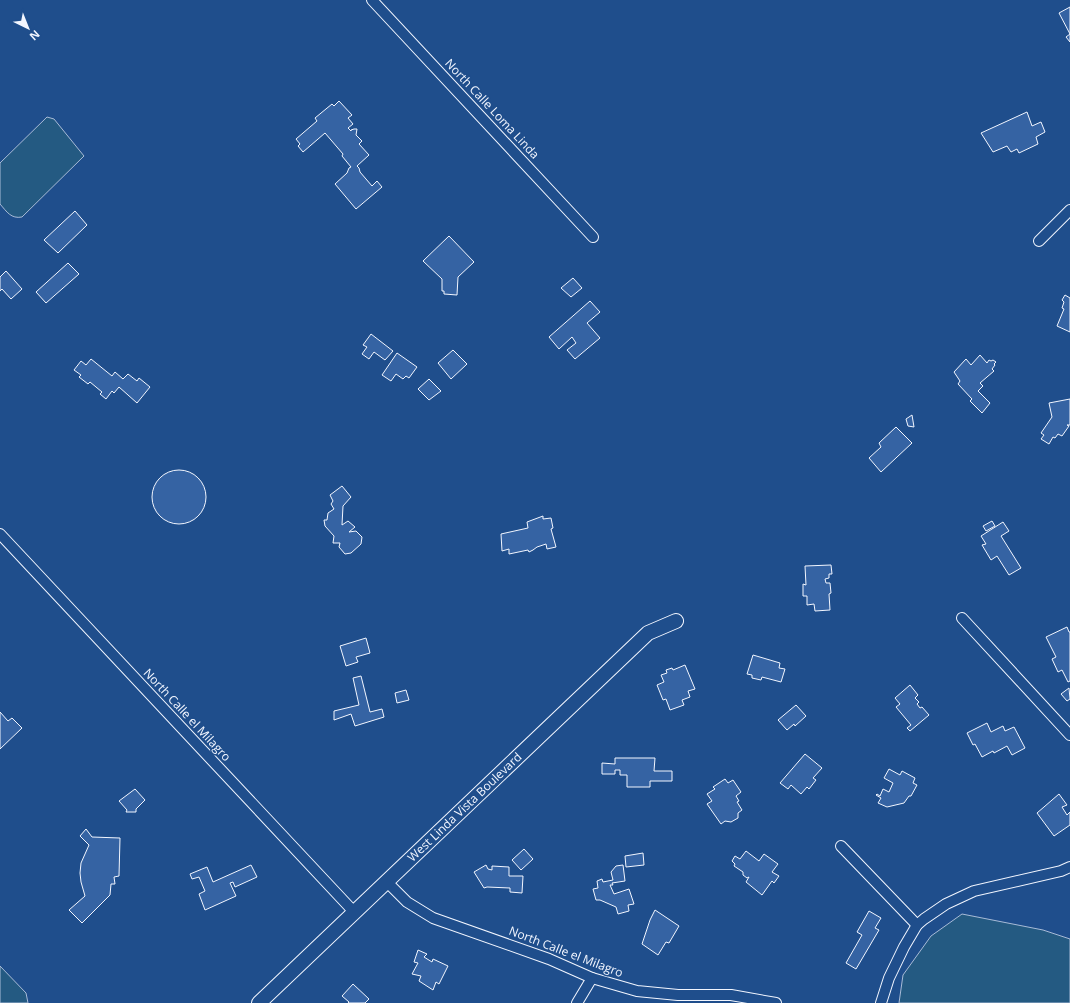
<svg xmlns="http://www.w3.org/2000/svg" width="1070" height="1003" font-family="'Open Sans',sans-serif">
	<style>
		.green { fill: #245a82; stroke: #a8bbd7 }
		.building { fill: #3563a3; stroke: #f2f6ff }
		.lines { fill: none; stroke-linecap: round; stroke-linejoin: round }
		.street-casing { stroke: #f2f6ff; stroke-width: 12 }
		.secondary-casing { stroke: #f2f6ff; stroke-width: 16 }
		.street { stroke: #1f4e8c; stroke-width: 10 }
		.secondary { stroke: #1f4e8c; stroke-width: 14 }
		.labels { text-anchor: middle; stroke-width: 3; stroke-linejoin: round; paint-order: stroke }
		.street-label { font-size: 12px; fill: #f2f6ff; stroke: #1f4e8c }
	</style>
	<rect width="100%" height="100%" fill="#1f4e8c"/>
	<g class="green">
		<path d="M47 117 54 119 84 156 22 217C11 219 7 212 0 204V163Z"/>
		<path d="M962 914 1043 930 1070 939V1003H899L903 975 931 936Z"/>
		<path d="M0 966 26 993 28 1003H0Z"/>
	</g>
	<g class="building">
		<path d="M1070 7V42L1066 37 1070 34 1059 13Z"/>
		<path d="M339 101 352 115 348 118 353 124 348 128 351 131V130L354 129H357L356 135 362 141 359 144 369 155 357 166 359 168 360 172 372 186 377 181 382 187 356 209 335 184 347 173 349 168 351 167 342 156 343 154 325 133 303 152 298 146 300 144 296 139 317 121 315 118 332 104 334 106Z"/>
		<path d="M1027 112 1032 126 1041 122 1045 132 1036 137 1038 144 1019 153 1017 149 1011 152 1007 146 993 152 981 133Z"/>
		<path d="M75 211 87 225 58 253 44 240Z"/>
		<path d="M449 236 474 262 458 277 457 295 444 294V291H442V279L423 261Z"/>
		<path d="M68 263 79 274 46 303 36 292Z"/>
		<path d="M6 271 22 289 11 299 2 289 0 291V277Z"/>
		<path d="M573 278 582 288 571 297 561 288Z"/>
		<path d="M1065 295 1070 298V332L1057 326 1064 309 1062 308 1064 302 1062 300Z"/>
		<path d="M590 301 600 312 587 323 600 338 575 359 567 350 576 343 572 337 559 349 549 337Z"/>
		<path d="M371 334 393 351 385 360 374 352 369 359 362 354 367 347 363 345Z"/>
		<path d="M453 350 467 364 451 379 438 363Z"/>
		<path d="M397 353 417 367 409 378 406 376 403 379 396 374 391 381 382 375Z"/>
		<path d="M980 355 987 363 989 360 991 361 993 360 996 362 994 364 995 365 992 369 994 371 980 383 983 386 978 391 990 403 982 413 970 401 972 399 958 384 960 381 954 372 966 359 971 365Z"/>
		<path d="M91 359 112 376 115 372 123 379 128 374 137 381 139 378 150 387 137 403 119 387 114 393 112 391 106 399 100 394 102 392 90 382 88 384 79 377 81 375 74 370 81 361 86 365Z"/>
		<path d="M429 379 441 391 429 400 418 389Z"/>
		<path d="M1070 399V425H1067L1069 426 1062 436 1058 434 1055 438 1053 437 1049 444 1041 439 1044 435 1041 433 1052 417 1049 403Z"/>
		<path d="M912 415 914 427 908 426 906 419Z"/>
		<path d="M896 427 912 443 881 472 869 458 881 447 879 443Z"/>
		<circle cx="179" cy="497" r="27"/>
		<path d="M342 486 351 497 343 506 342 525 348 521 355 527 349 532 356 531 362 537 361 544 351 553 345 554 339 547 340 543H333L334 536 325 526 324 520H327L328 513 334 509 331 504 333 501 330 495Z"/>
		<path d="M543 516V519L551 518 553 528 551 529 556 547 547 549 546 544 537 547 533 550 529 552 528 550 509 554V549L502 551 501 534 528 528 527 522Z"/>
		<path d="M992 521 995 526 986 531 983 526Z"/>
		<path d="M1003 522 1009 531 1001 536 1021 568 1009 575 997 556 991 560 982 545 986 544 981 536Z"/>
		<path d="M831 565 832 574H829V578L825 579 826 583H830L831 593 829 594 830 610 815 611 814 604 807 605V596H803V584L806 585 805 566Z"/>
		<path d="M1067 627 1069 632H1070V681L1068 682 1062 670 1058 672 1052 659 1056 657 1046 637Z"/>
		<path d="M366 638 370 653 356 657 358 662 346 666 340 646Z"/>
		<path d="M753 655 780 663 779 668 785 669 781 682 762 677 761 680 752 678V675L747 674Z"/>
		<path d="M685 665 695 689 688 691 690 697 682 700 684 705 670 710 666 699 663 700 657 685 664 682 661 675 667 673 666 670 672 668 673 670Z"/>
		<path d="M361 676 370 712 382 709 384 717 355 726 351 714 334 720V711L359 705 353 678Z"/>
		<path d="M910 685 918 695 915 698 919 702 917 704 920 708 922 707 929 715 910 731 907 728 911 725 896 707 900 704 895 698Z"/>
		<path d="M1069 688 1070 699 1067 701 1061 694Z"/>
		<path d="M406 690 409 700 397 703 395 693Z"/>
		<path d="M796 705 806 716 795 726 794 724 787 730 778 720Z"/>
		<path d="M0 712 8 721 12 718 22 728 0 749Z"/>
		<path d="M987 723 991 732 1003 726 1005 731 1014 727 1025 748 1012 755 1007 746 994 753 993 751 982 757 975 744 973 745 967 733Z"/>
		<path d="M805 754 822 768 813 778 816 780 809 789 807 787 801 794 791 785 788 789 780 783Z"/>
		<path d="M615 758H655L654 771H672V781H650V787H627V775H620V770H615V774H602V763L615 764Z"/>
		<path d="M889 769 900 775 902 771 915 778 913 783 917 785 911 796H909L904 803 887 807 878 803 881 798 876 795 877 794 880 796 883 789 889 792 893 783 884 778Z"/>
		<path d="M725 779 728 783 733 780 741 792 736 796 739 801 737 802 742 810 738 813V818L731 822 725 821 721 824 707 804 712 801 707 794 715 789 713 787Z"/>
		<path d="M135 789 145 800 136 809V812H126L127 810 119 801Z"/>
		<path d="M1059 794 1067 805 1062 807 1067 815 1070 812V825L1054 836 1037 813Z"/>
		<path d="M86 829 92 837 120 838 119 876 114 877 115 884H111L110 895 82 923 69 910 85 896 81 882 80 873 81 863 89 845 80 836Z"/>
		<path d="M524 849 533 859 521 870 512 860Z"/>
		<path d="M746 851 759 861 764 854 778 864 772 872 779 876 774 883 772 881 762 895 746 882 749 877 747 878 743 875V872L734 866 735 864 732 861 735 856 740 859Z"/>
		<path d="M643 853 644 865 626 867 625 856Z"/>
		<path d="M251 865 257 877 235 887 233 882 230 883 236 896 205 910 199 894 205 891 199 877 192 879 190 874 207 867 213 882Z"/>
		<path d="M486 865 488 869 492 870V866L509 867V876H523L522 893 510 892V888L487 887 484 888 474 872Z"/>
		<path d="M623 865 625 881 612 883 613 885H610L614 894 629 889 634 904 628 905 629 911 618 914 616 907 600 900H596L593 889 598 888 597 881 602 879 603 882 613 880 611 872 616 866Z"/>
		<path d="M655 910 679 926 669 943 666 942 658 955 642 944 650 920Z"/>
		<path d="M869 911 881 918 875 928 879 930 856 969 846 963 862 935 857 932Z"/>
		<path d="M418 950 427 954 424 957 432 962 433 959 448 966 439 984 436 982 433 990 419 981 421 976 412 974 418 963 414 962Z"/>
		<path d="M353 984 369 999 365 1003H348L349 1002 342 996Z"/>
	</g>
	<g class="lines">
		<g class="street-casing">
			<g id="street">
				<path d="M372 0 593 237"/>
				<path d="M1039 241 1070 210"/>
				<path d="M0 534 355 913"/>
				<path d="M962 618 1070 735"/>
				<path d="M841 846 917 925"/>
				<path d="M386 881 407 902 433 918 549 959 592 978 637 991 678 995H731L776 1003"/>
				<path d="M577 1003 592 978"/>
				<path d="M881 1003 889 978 904 947 917 925 924 919 946 904 974 891 1061 871 1070 867"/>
			</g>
		</g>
		<g class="secondary-casing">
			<g id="secondary">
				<path id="s1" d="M259 1003 648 633 676 621"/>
			</g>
		</g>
		<use href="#street" class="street"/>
		<use href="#secondary" class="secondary"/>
	</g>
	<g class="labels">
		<g class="street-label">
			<text transform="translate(492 109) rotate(47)" y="4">North Calle Loma Linda</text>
			<text transform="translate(187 715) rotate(47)" y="4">North Calle el Milagro</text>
			<text dy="4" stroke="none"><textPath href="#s1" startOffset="284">West Linda Vista Boulevard</textPath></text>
			<text transform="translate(566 952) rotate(21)" y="4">North Calle el Milagro</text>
		</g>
	</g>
	<g transform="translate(28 28) rotate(137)" stroke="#1f4e8c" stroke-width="3" paint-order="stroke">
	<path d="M0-3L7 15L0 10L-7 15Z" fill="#f2f6ff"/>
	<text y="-6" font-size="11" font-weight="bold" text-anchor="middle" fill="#f2f6ff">N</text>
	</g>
</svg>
